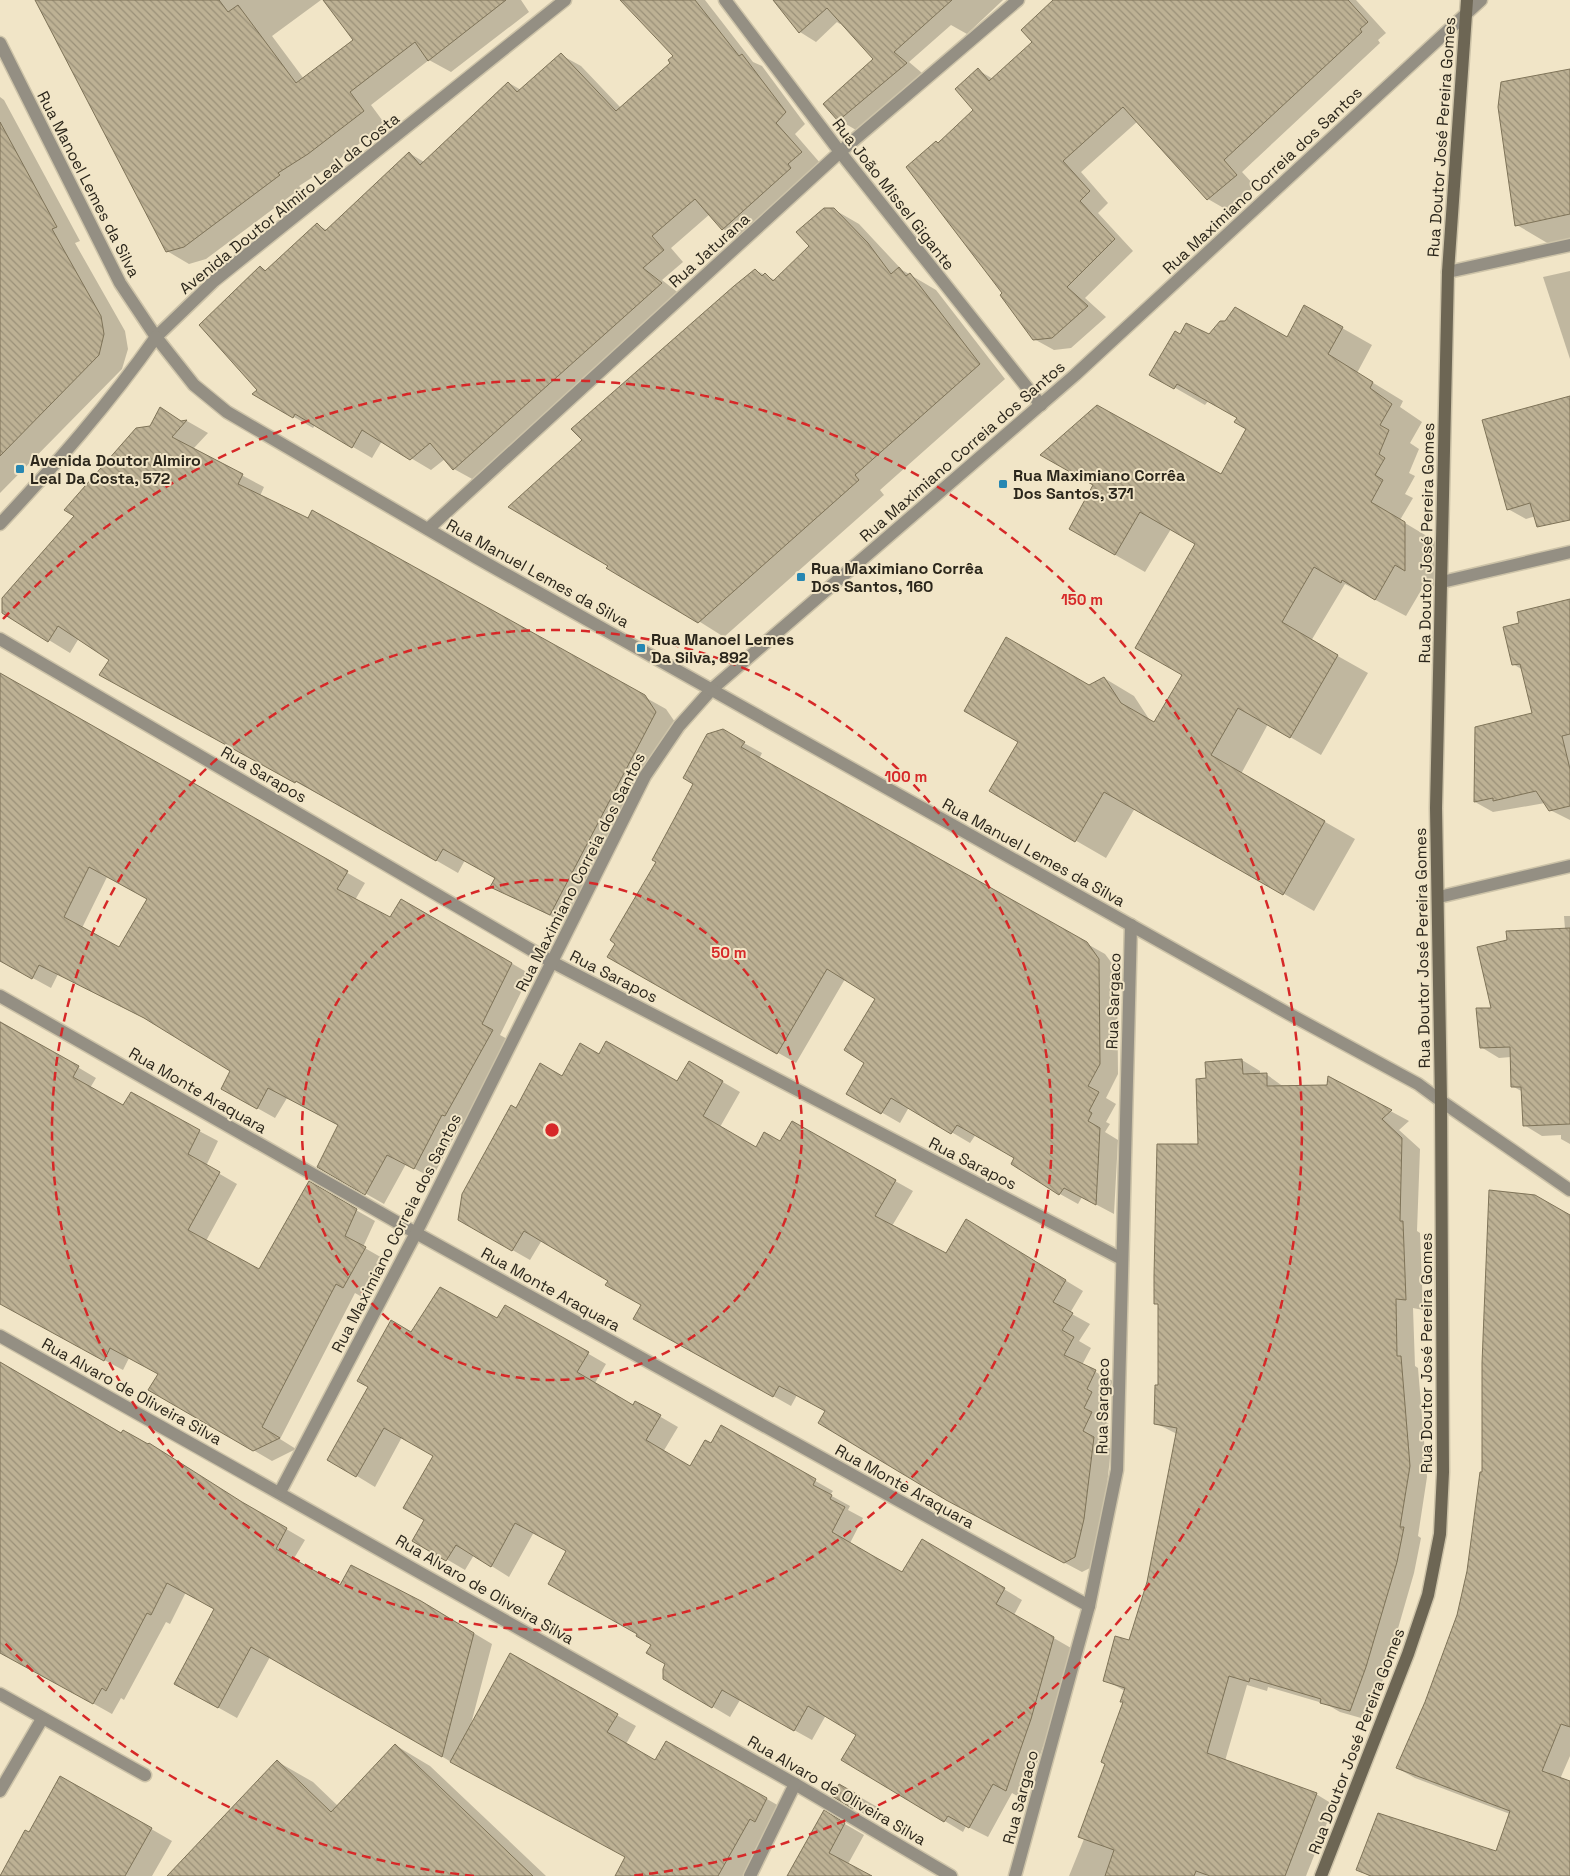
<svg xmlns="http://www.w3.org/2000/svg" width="1570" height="1876" font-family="'Space Grotesk',sans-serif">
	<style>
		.shadow { fill: #0003; fill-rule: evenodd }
		.building { fill: url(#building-back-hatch); stroke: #7e7358; fill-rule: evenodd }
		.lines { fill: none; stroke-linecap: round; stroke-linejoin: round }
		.minor-casing { stroke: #cdc3a8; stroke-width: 15 }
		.tertiary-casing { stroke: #cdc3a8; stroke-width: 15 }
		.secondary-casing { stroke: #cdc3a8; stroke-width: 15 }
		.minor { stroke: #948f83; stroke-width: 12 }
		.tertiary { stroke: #948f83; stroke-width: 12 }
		.secondary { stroke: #6d6654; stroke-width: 12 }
		.ring { fill: none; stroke: #d62828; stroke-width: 2.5; stroke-dasharray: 9 6 }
		.poi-dot { fill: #2787b2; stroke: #f1e5c7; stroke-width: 2 }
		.labels { text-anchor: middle; stroke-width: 4; stroke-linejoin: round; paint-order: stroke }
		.street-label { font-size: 16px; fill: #2b261b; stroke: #f1e5c7 }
		.poi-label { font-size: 16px; font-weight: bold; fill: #2b261b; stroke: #f1e5c7; text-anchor: start }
		.centre { fill: #d62828; stroke: #f1e5c7; stroke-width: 2.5 }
		.ring-label { font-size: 15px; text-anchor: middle; font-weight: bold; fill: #d62828; stroke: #f1e5c7; stroke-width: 4; stroke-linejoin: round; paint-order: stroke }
	</style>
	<defs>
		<pattern id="building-back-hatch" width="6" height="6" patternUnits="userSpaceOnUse" patternTransform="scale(1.25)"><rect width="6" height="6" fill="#bdb194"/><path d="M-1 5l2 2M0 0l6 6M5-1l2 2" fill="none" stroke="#9a9078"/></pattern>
	</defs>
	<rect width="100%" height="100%" fill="#f1e5c7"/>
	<g class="shadow">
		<path d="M35 0H321L272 36 304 79 355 41 324 0H521L529 12 451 72 429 60 371 105 385 124 330 166 299 186 301 188 206 259 189 264 167 251Z"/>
		<path d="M622 0H705L753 62 762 66 805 124 795 134 821 164 742 240 723 229 710 214 671 248 683 262 662 280 681 295 474 480 454 469 445 459 431 470 382 441 372 458 315 425 313 428 255 394 259 390 261 267 267 271 318 225 327 230 409 153 424 162 509 83 521 90 561 55 581 66 621 108 672 63 675 56Z"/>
		<path d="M774 0H1003L967 34 951 25 909 62 922 73 856 130 839 120 825 104 875 59 842 23 840 24 837 22 816 42 800 32Z"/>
		<path d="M1056 0H1356L1386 33 1378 40 1380 43 1242 172 1255 186 1227 210 1208 199 1138 121 1081 172 1108 203 1098 213 1133 251 1085 298 1106 317 1071 348 1054 350 1034 339 1004 293 938 144 975 110 978 70 993 79 1034 42Z"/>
		<path d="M1570 70V239L1549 244 1517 225Z"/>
		<path d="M0 97 4 100 80 241 75 243 125 331 128 349 122 369 0 493Z"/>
		<path d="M833 209 859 224 902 270 936 290 1005 379 880 490 884 495 724 637 611 566 583 440 755 270 775 280 811 246Z"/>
		<path d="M1570 271V359L1543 277Z"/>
		<path d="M1342 328 1372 345 1357 373 1403 401 1400 407 1422 422 1410 443 1419 449 1409 473 1415 476 1405 494 1413 498 1400 520 1435 541V587L1426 582 1406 616 1345 584 1311 641 1368 673 1321 755 1268 724 1241 774 1355 839 1314 911 1135 808 1106 858 990 791 1104 678 1134 696 1151 722 1155 724 1183 675 1197 544 1171 529 1145 572 1070 529 1221 475 1248 429 1239 418 1208 401 1205 405 1151 374 1180 335 1287 338Z"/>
		<path d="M1570 398V517L1539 515 1526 519 1508 509Z"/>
		<path d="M187 421 208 433 193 449 264 487 260 496 309 519 313 511 666 709 677 725 572 927 492 886 497 878 465 860 458 873 318 792V794L122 687 111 660 79 638 70 653 3 612 182 422Z"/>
		<path d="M1570 600V820L1550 810 1545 803 1493 812 1475 802 1534 714 1523 670 1513 664 1521 624Z"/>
		<path d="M0 674 365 883 355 900 390 918 453 929 530 974 500 1035 511 1041 464 1126 461 1124 432 1178 406 1164 384 1204 319 1167 339 1125 287 1098 275 1118 241 1099 232 1070 158 1025 58 974 51 988 0 960ZM107 877 148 899 120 949 82 928Z"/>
		<path d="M722 731 762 753 759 759 1105 954 1117 970 1118 1074 1106 1098 1116 1104 1106 1122 1110 1124 1105 1132 1118 1140 1114 1214 1082 1197 1078 1204 1060 1194 1012 1163 1015 1157 976 1134 970 1143 909 1107 900 1123 848 1093 866 1062 877 998 845 979 796 1063 609 956Z"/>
		<path d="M1564 916H1570V1144L1561 1139V1135L1542 1136 1524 1125 1523 1092 1512 1086 1511 1057 1499 1058 1481 1047 1492 1009 1565 929Z"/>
		<path d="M0 1021 96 1078 90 1088 124 1107 199 1131 218 1141 206 1166 237 1184 206 1241 260 1271 309 1183 375 1221 363 1247 384 1259 362 1297 355 1293 280 1439 296 1449 272 1461 150 1390 160 1374 129 1358 123 1370 33 1322 0 1293Z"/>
		<path d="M600 1056 677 1083 690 1063 740 1092 720 1127 756 1148 781 1143 792 1123 913 1191 892 1226 947 1255 984 1231 1083 1291 1070 1313 1090 1324 1079 1341 1091 1348 1082 1365 1113 1381 1104 1400 1109 1403 1101 1419 1109 1424 1100 1442 1111 1449 1102 1530 1092 1567 1082 1572 965 1510 826 1411 797 1395 791 1406 635 1318 642 1305 610 1280 542 1240 530 1260 460 1220 516 1109 562 1078Z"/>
		<path d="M1242 1060 1260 1071V1075L1266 1074 1284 1087 1328 1086 1329 1078 1409 1121 1399 1130 1420 1149 1417 1231 1420 1233 1423 1310 1413 1308 1415 1366 1418 1368 1427 1477 1418 1536 1421 1538 1414 1573 1384 1677 1368 1720 1340 1712 1326 1704 1268 1687 1267 1691 1247 1685 1225 1761 1316 1794 1334 1805 1306 1876H1069L1084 1839 1080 1837 1106 1763 1124 1702 1125 1691 1105 1680 1129 1642 1148 1582 1177 1434 1155 1423 1159 1387 1160 1305 1156 1303 1200 1146 1207 1080 1206 1063Z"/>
		<path d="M1570 1217V1756L1560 1779 1570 1783V1876H1369L1358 1869 1497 1853 1510 1814 1415 1778 1397 1768 1426 1703 1458 1615 1468 1571 1483 1474Z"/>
		<path d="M506 1306 606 1364 595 1383 633 1406 635 1402 678 1427 663 1452 691 1468 712 1444 721 1427 833 1491 830 1495 850 1506 848 1510 863 1518 850 1543 903 1574 922 1540 1022 1600 1014 1615 1071 1648 1049 1730 1024 1800 1012 1793 988 1837 966 1826 963 1832 843 1760 857 1734 826 1715 812 1740 740 1700 730 1717 664 1678 667 1664 653 1644 639 1633 567 1551 534 1532 509 1577 474 1555 465 1570 414 1540 426 1520 435 1456 402 1437 375 1487 329 1459 412 1333 498 1320Z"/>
		<path d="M0 1362 305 1540 293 1560 340 1587 440 1613 492 1644 471 1724 510 1655 636 1726 626 1744 656 1762 767 1799 786 1810 751 1876H616L627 1857 460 1767 270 1657 237 1718 194 1694 216 1609 186 1592 170 1624 166 1622 124 1700 121 1698 112 1714 0 1651Z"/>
		<path d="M395 1745 430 1766 546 1876H168L278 1762 313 1782 338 1806Z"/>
		<path d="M61 1777 172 1841 152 1876H0L29 1834Z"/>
		<path d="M839 1785 879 1808 873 1819 833 1796Z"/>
		<path d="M824 1812 864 1835 848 1864 869 1876H789Z"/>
	</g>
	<g class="building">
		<path d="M35 0H219L228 12 238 5 296 83 353 40 323 0H506L428 61 415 42 350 92 364 111 308 154 278 173 280 175 184 247 166 252Z"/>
		<path d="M620 0H695L739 56 742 54 786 112 776 123 802 152 788 164 791 168 722 230 695 199 652 236 664 250 643 268 662 283 453 470 430 443 410 460 362 430 352 448 295 414 293 418 252 394 257 390 199 325 260 266 265 271 317 223 325 231 409 152 420 165 508 82 517 92 561 53 616 111 670 63 668 60 673 56Z"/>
		<path d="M773 0H952L894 52 907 63 838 121 823 104 873 59 827 8 799 33Z"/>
		<path d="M1053 0H1348L1368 22 1360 29 1362 32 1224 160 1237 175 1207 200 1123 107 1063 161 1090 191 1080 201 1115 239 1067 287 1088 306 1052 338 1033 340 1000 295 1002 293 906 167 936 141 938 143 973 110 955 89 978 68 989 81 1032 42 1021 30Z"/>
		<path d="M1570 69V214L1515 226 1498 107 1501 82Z"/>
		<path d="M0 122 57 227 52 229 101 316 104 334 99 355 0 456Z"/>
		<path d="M824 208H834L868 243 891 274 899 267 906 276 910 273 980 364 855 475 859 480 698 623 606 568 608 566 508 507 582 440 571 429 734 286 755 269 762 276 765 273 773 281 809 246 796 232Z"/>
		<path d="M1304 305 1343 327 1328 354 1373 382 1370 388 1392 404 1380 425 1389 430 1379 454 1385 458 1375 475 1383 480 1371 502 1405 522V571L1395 565 1375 600 1342 580 1341 583 1314 567 1282 622 1338 655 1290 738 1238 708 1211 755 1325 821 1283 895 1104 792 1075 842 989 791 1018 742 964 711 1006 637 1089 685 1104 677 1121 703 1154 722 1182 675 1135 648 1195 544 1140 512 1115 555 1069 529 1093 485 1040 455 1097 405 1221 474 1246 429 1234 422 1237 418 1177 384 1174 389 1149 375 1175 331 1180 334 1186 323 1209 334 1220 321H1225L1235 307 1287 337Z"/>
		<path d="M1570 396V520L1537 527 1530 503 1507 510 1482 420Z"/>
		<path d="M160 407 181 421 187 420 172 437 243 474 238 484 308 518 312 510 645 695 656 712 550 915 490 887 495 878 443 849 436 861 296 781 295 783 99 675 109 660 58 626 48 642 2 613V598L74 516 64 510 136 428 150 426Z"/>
		<path d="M1570 599V734L1562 736 1570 769V806L1549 811 1536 791 1493 801V798L1474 802 1475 727 1532 713 1520 664 1512 665 1503 627 1519 623 1517 612Z"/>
		<path d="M0 673 348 871 337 889 390 917 401 899 512 963 482 1024 493 1030 445 1116 442 1115 414 1169 387 1155 365 1195 317 1167 338 1125 268 1088 257 1109 221 1089 230 1071 144 1018 39 965 32 979 0 961ZM89 867 147 899 119 947 64 917Z"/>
		<path d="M723 729 745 742 741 747 1087 942 1099 959 1100 1064 1088 1086 1099 1092 1089 1111 1092 1113 1088 1121 1100 1128 1096 1205 1064 1188 1059 1195 1011 1164 1014 1158 957 1125 951 1134 891 1098 881 1114 846 1094 864 1063 844 1050 875 999 827 969 777 1054 607 957 615 944 610 940 656 862 652 860 693 784 683 778 707 734Z"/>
		<path d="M1570 928V1124L1523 1126 1521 1087H1511L1510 1047 1480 1048 1476 1008H1491L1477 947 1507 940 1506 931Z"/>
		<path d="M0 1022 79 1066 73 1077 123 1105 131 1092 200 1130 188 1154 220 1172 188 1230 259 1269 309 1181 357 1209 345 1236 366 1247 343 1288 336 1284 262 1427 280 1438 253 1451 148 1390 158 1374 110 1348 104 1361 0 1304Z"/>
		<path d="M606 1041 677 1081 689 1061 723 1081 703 1116 756 1147 764 1132 780 1141 792 1121 896 1180 875 1216 946 1253 966 1219 1066 1280 1053 1302 1073 1313 1062 1330 1074 1337 1064 1355 1096 1370 1087 1389 1092 1392 1084 1408 1092 1412 1083 1431 1094 1437 1084 1519 1075 1557 1064 1563 946 1500 818 1423 825 1411 779 1386 773 1397 633 1319 641 1305 605 1285 608 1281 524 1231 512 1251 458 1220 462 1194 511 1105 516 1108 540 1063 562 1076 580 1043 599 1054Z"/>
		<path d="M1242 1059 1243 1074 1267 1073V1086L1327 1085 1328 1076 1392 1110 1382 1119 1402 1138 1400 1221H1403L1406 1300 1396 1299 1397 1356H1401L1410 1466 1400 1527H1404L1397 1562 1366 1667 1350 1711 1320 1703 1321 1699 1250 1678 1249 1682 1229 1676 1207 1753 1317 1793 1285 1876H1210L1196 1871 1194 1876H1105L1114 1850 1078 1837 1105 1764 1101 1762 1123 1702H1120L1125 1688 1103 1681 1115 1636 1129 1640 1147 1582 1177 1428 1154 1424 1155 1385H1158V1304H1154V1276L1157 1144H1198L1196 1079 1206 1078 1205 1062Z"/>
		<path d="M1489 1190 1535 1195 1570 1215V1727L1561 1724 1542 1771 1570 1781V1876H1371L1356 1870 1378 1813 1496 1851 1510 1811 1396 1768 1425 1702 1457 1615 1467 1571 1480 1472H1482V1363Z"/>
		<path d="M440 1287 497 1318 505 1305 589 1352 577 1372 633 1405 635 1401 661 1415 646 1440 690 1466 705 1440 711 1443 721 1425 816 1479 813 1485 832 1495 830 1499 845 1507 832 1532 875 1557 902 1572 922 1539 1005 1588 996 1604 1054 1637 1031 1719 1006 1791 993 1784 969 1828 948 1816 944 1822 841 1760 856 1735 808 1706 794 1731 722 1690 712 1708 663 1679V1669L665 1664 646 1653 651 1645 636 1636 637 1634 548 1584 566 1551 515 1523 491 1567 456 1545 446 1561 412 1541 424 1520 403 1508 433 1456 384 1428 356 1477 327 1460 368 1387 357 1381 391 1320 411 1332Z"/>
		<path d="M0 1362 121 1433 123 1430 148 1444 149 1443 242 1502 287 1528 276 1549 340 1585 351 1565 421 1601 474 1633 442 1757 251 1647 218 1708 174 1684 214 1609 167 1583 151 1615 147 1613 106 1691 102 1688 93 1704 0 1653Z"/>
		<path d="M510 1653 618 1714 607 1732 655 1760 666 1741 767 1798 755 1822 750 1819 718 1876H615L625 1857 450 1762Z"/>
		<path d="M395 1744 533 1876H167L277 1760 331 1812Z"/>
		<path d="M60 1776 152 1828 125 1876H0L25 1830 29 1832Z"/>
		<path d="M839 1784 860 1796 853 1809 832 1796Z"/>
		<path d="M824 1810 845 1823 829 1853 872 1876H787Z"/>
	</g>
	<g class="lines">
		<g class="minor-casing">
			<g id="minor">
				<path d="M725 0 840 152 1041 405"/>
				<path d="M0 43 120 283 156 337 214 281 565 0"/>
				<path d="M1448 272 1570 245"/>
				<path d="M428 529 840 152 1018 0"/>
				<path d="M1442 582 1570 552"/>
				<path d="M0 639 552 962 1122 1259"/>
				<path d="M1439 897 1570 866"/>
				<path d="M0 996 416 1233 1089 1606"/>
				<path d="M1441 1101 1570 1190"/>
				<path d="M0 1336 795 1784 951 1876"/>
				<path d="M280 1492 416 1233 645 776 679 726 712 689 1075 375 1481 0"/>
				<path d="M0 1694 145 1775"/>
				<path d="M0 1791 42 1719"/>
				<path d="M750 1876 795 1784"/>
				<path d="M1015 1876 1089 1606 1117 1470 1131 925"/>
			</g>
		</g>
		<g class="tertiary-casing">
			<path id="tertiary" d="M0 524C56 464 109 404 156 337L194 385 227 412 477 558 1289 1014 1418 1084 1441 1101"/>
		</g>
		<g class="secondary-casing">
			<path id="secondary" d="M1321 1876 1408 1654 1428 1595 1440 1534 1443 1472 1441 1101 1436 808 1448 272 1467 0"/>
		</g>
		<use href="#minor" class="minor"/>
		<use href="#tertiary" class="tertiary"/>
		<use href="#secondary" class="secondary"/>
	</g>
	<g class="ring">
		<circle cx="552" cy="1130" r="250"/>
		<circle cx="552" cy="1130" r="500"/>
		<path d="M474 1876A750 750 0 0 1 3 1641M3 619A750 750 0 1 1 630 1876"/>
	</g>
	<g class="poi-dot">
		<rect x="15" y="464" width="10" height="10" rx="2.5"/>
		<rect x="998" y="479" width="10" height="10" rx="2.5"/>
		<rect x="796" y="572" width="10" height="10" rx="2.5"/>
		<rect x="636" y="643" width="10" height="10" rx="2.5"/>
	</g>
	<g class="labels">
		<g class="street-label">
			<text transform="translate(1441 137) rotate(-86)" y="6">Rua Doutor José Pereira Gomes</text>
			<text transform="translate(1262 180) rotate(-43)" y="6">Rua Maximiano Correia dos Santos</text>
			<text transform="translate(89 184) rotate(63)" y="6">Rua Manoel Lemes da Silva</text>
			<text transform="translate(894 194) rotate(52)" y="6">Rua João Missel Gigante</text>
			<text transform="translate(289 203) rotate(-39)" y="6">Avenida Doutor Almiro Leal da Costa</text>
			<text transform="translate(709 250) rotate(-42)" y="6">Rua Jaturana</text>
			<text transform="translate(962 451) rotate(-41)" y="6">Rua Maximiano Correia dos Santos</text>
			<text transform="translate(1426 543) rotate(-89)" y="6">Rua Doutor José Pereira Gomes</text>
			<text transform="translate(538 573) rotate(29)" y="6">Rua Manuel Lemes da Silva</text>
			<text transform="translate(264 774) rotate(30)" y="6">Rua Sarapos</text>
			<text transform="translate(1034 852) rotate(29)" y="6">Rua Manuel Lemes da Silva</text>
			<text transform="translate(580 872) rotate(-63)" y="6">Rua Maximiano Correia dos Santos</text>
			<text transform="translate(1422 948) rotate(-91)" y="6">Rua Doutor José Pereira Gomes</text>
			<text transform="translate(614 976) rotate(27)" y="6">Rua Sarapos</text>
			<text transform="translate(1113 1001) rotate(-88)" y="6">Rua Sargaco</text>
			<text transform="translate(198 1090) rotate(30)" y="6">Rua Monte Araquara</text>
			<text transform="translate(973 1163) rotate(27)" y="6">Rua Sarapos</text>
			<text transform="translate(396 1233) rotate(-63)" y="6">Rua Maximiano Correia dos Santos</text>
			<text transform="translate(551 1289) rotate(29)" y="6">Rua Monte Araquara</text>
			<text transform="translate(1426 1353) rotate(-90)" y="6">Rua Doutor José Pereira Gomes</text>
			<text transform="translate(132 1391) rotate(29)" y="6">Rua Alvaro de Oliveira Silva</text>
			<text transform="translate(1102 1406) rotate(-89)" y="6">Rua Sargaco</text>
			<text transform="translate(905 1486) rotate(29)" y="6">Rua Monte Araquara</text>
			<text transform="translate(485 1589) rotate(30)" y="6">Rua Alvaro de Oliveira Silva</text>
			<text transform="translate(1356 1741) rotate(-69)" y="6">Rua Doutor José Pereira Gomes</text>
			<text transform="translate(837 1790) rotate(30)" y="6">Rua Alvaro de Oliveira Silva</text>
			<text transform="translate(1020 1797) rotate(-75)" y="6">Rua Sargaco</text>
		</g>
		<g class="poi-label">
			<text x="30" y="466">Avenida Doutor Almiro<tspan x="30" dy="18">Leal Da Costa, 572</tspan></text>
			<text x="1013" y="481">Rua Maximiano Corrêa<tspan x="1013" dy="18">Dos Santos, 371</tspan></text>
			<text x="811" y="574">Rua Maximiano Corrêa<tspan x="811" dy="18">Dos Santos, 160</tspan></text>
			<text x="651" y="645">Rua Manoel Lemes<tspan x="651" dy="18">Da Silva, 892</tspan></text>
		</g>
	</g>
	<circle cx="552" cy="1130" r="8" class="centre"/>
	<g class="ring-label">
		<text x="1082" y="605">150 m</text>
		<text x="906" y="782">100 m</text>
		<text x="729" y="958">50 m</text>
	</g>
</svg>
